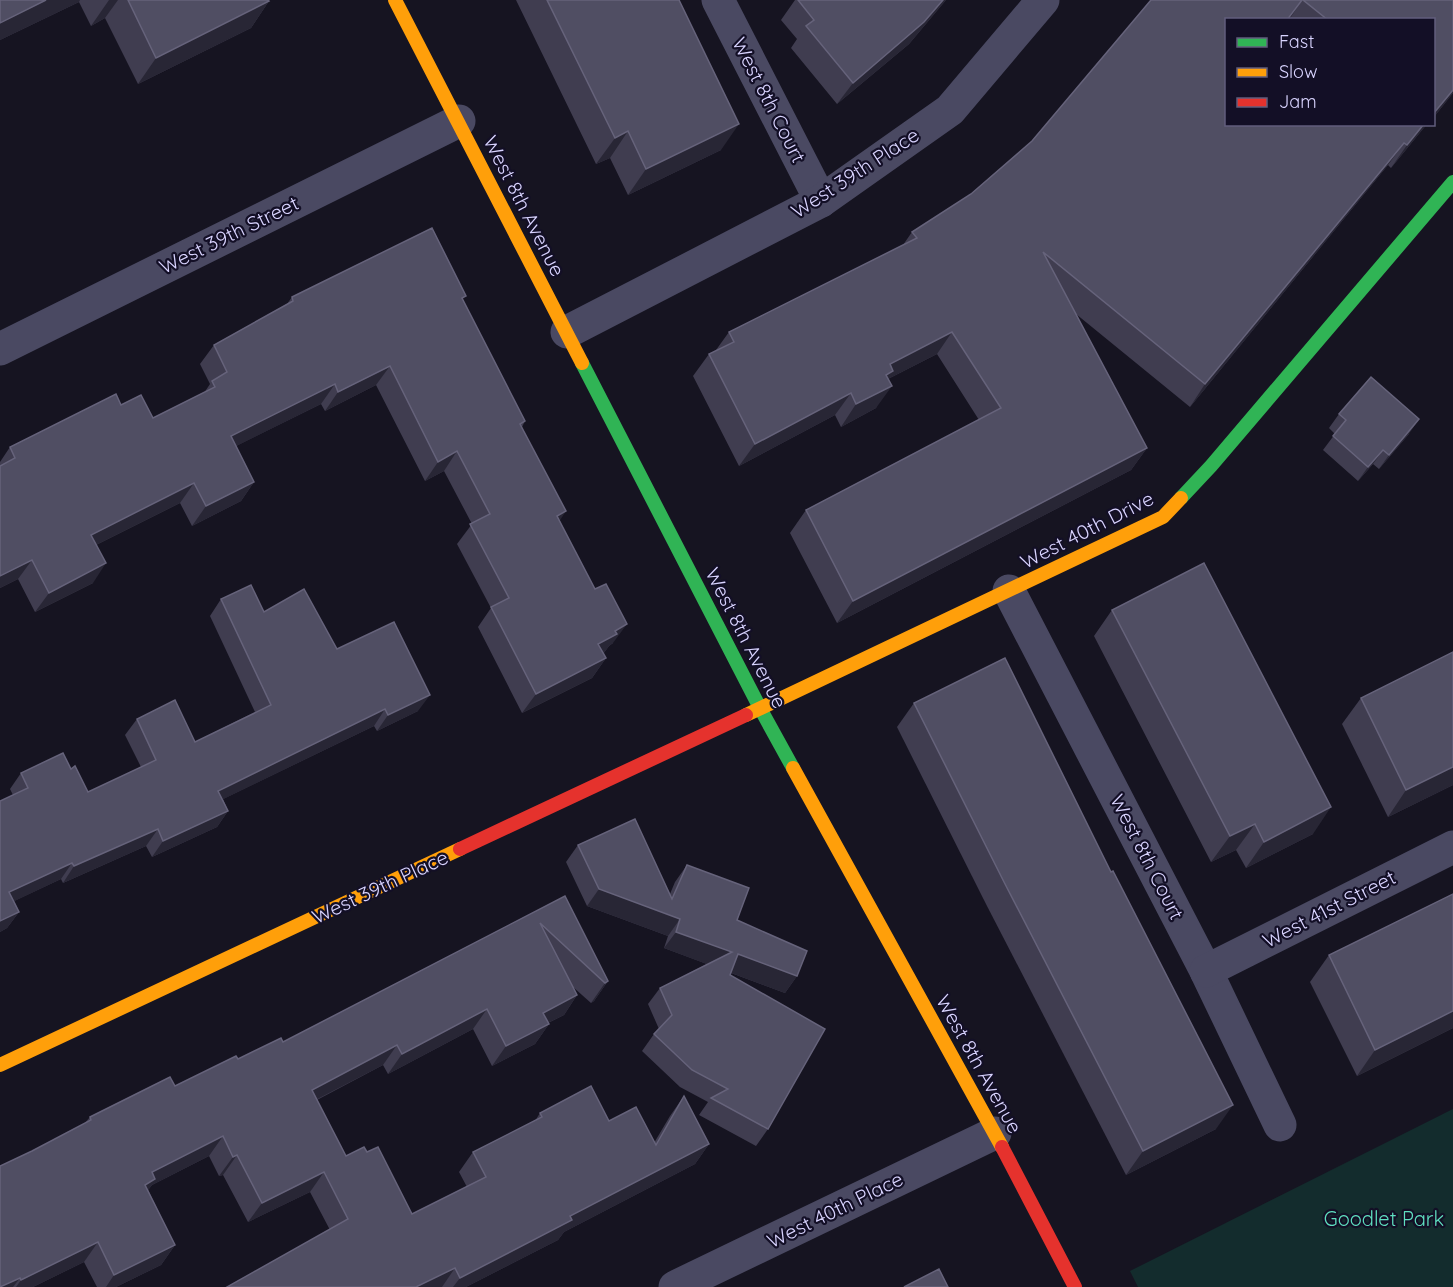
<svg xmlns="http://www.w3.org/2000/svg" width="1453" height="1287" font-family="Quicksand,sans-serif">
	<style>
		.green { fill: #132c2d }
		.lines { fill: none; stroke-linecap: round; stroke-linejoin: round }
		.street { stroke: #4a4962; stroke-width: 33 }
		.fast { stroke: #30b455; stroke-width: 14 }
		.slow { stroke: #ff9f0a; stroke-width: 14 }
		.jam { stroke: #e5322d; stroke-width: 14 }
		.wall { fill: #403d50 }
		.shaded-wall { fill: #282635 }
		.building { fill: #504e63; stroke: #66637b; stroke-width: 1.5 }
		.labels { text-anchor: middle; stroke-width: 4.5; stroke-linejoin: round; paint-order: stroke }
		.street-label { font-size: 20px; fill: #d9d4ff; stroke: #130f26 }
		.park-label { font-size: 20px; fill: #5fe0c0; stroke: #130f26 }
	</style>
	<rect width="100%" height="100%" fill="#161421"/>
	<path class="green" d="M1453 1109V1287H1138L1130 1271Z"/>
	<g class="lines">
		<g class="street">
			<path d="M718 0 821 201"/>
			<path d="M567 332 821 201 950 110 1043 0"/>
			<path d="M0 349 459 121"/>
			<path d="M1009 591 1206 971 1280 1125"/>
			<path d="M1206 971 1453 847"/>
			<path d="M675 1287 995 1133"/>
		</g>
		<g class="fast">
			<path d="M582 363 760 708 793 768"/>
			<path d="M1181 498 1211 466 1453 182"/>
		</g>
		<g class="slow">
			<path d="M395 0 582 363"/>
			<path d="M746 715 1163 517 1181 498"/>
			<path d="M793 768 1002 1147"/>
			<path d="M0 1065 460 849"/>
		</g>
		<g class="jam">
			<path d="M460 849 746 715"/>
			<path d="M1002 1147 1075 1287"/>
		</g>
	</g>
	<g class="wall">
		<path d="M0 0H268L269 1 251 28 138 84 105 18 91 26 79 2 0 40Z"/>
		<path d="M516 0H679L721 150 628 195 610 158 596 164Z"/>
		<path d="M795 0H946L909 44 837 104 791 48 797 39 781 20Z"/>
		<path d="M1151 0H1453V93L1434 117V20H1227V124H1427L1391 168 1388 165 1190 407 1076 314 1147 448 1131 470 837 623 790 533 806 510 979 420 937 354 888 379 876 408 841 427 835 415 739 466 693 376 709 354 716 350 729 332 903 245 912 232 971 194 1032 141Z"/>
		<path d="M292 297 463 301 525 421 522 427 560 521 613 643 609 646 603 654 606 658 592 678 522 713 478 627 491 608 457 544 472 524 444 471 425 481 376 385 325 411 321 404 236 446 254 482 241 501 192 526 180 503 96 545 93 583 35 612 18 579 0 588V462L10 447 121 405 153 418 204 393 210 384 200 364 214 345 287 304Z"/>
		<path d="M1339 414 1409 434 1379 469 1373 464 1358 481 1323 450 1335 434 1329 428Z"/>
		<path d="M221 599 264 612 337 649 418 711 377 731 374 726 223 799 228 811 217 827 152 857 146 846 63 883 61 879 14 901 19 912 7 928 0 932V801L13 795 10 789 21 773 71 769 88 792 141 767 125 735 137 719 195 742 255 712 210 616Z"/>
		<path d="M1112 610 1313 834 1246 868 1236 850 1211 862 1094 636Z"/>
		<path d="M1453 652V785L1388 817 1342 724 1361 698Z"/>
		<path d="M914 703 1216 1129 1126 1175 987 906 897 727Z"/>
		<path d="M578 845 670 894 675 882 687 865 737 920 797 976 785 993 731 973 730 975 768 1129 756 1146 699 1115 708 1102 680 1087 642 1051 654 1034 659 1029 648 1004 660 988 707 964 664 948 668 936 587 906 566 862Z"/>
		<path d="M1453 894V1028L1357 1076 1310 982 1329 955Z"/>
		<path d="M565 896 608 981 594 1001 591 1003 573 987 577 995 564 1015 548 1023 549 1024 535 1044 492 1066 473 1029 388 1074 383 1065 317 1100 346 1156 412 1214 467 1187 459 1172 473 1152 535 1121 540 1113 609 1121 654 1143 670 1116 684 1096 709 1144 695 1164 564 1232 558 1240 466 1287H227L330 1230 310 1192 248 1222 223 1175 219 1176 209 1156 152 1185 148 1190 175 1245 161 1265 116 1287H97L84 1262 33 1287H0L84 1124 90 1117 175 1086 283 1042Z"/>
	</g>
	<g class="shaded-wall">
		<path d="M46 0H80L79 2 0 40V23Z"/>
		<path d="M109 0H118L105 18 91 26Z"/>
		<path d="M943 0H946L909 44 837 104 853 83Z"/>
		<path d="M1302 0 1289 20H1287Z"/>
		<path d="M269 1 251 28 138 84 156 58Z"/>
		<path d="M1453 90V93L1434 117V113Z"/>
		<path d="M739 124 721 150 628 195 646 169Z"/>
		<path d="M1424 124H1427L1391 168 1407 145Z"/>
		<path d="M628 131 610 158 596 164 615 138Z"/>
		<path d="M1404 143 1388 165 1190 407 1205 384Z"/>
		<path d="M952 332 937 354 888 379 892 386 876 408 841 427 856 404 890 364Z"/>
		<path d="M390 366 376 385 325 411 338 392Z"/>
		<path d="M335 384 321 404 218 455 231 436Z"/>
		<path d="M851 393 835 415 739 466 755 444Z"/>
		<path d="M1419 419 1409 434 1379 469 1389 455Z"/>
		<path d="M1147 448 1131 470 837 623 853 601Z"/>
		<path d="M1383 450 1373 464 1358 481 1368 467Z"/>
		<path d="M457 451 444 471 425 481 438 462Z"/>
		<path d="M254 482 241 501 192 526 206 506Z"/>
		<path d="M194 483 180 503 78 554 91 535Z"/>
		<path d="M566 511 553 531 557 516Z"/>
		<path d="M32 560 18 579 0 588V576Z"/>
		<path d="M106 563 93 583 35 612 49 593Z"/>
		<path d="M627 624 613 643 609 646 603 654 598 644 615 631Z"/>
		<path d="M606 658 592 678 522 713 536 694Z"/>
		<path d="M430 695 418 711 377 731 388 715Z"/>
		<path d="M385 709 374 726 207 807 218 791Z"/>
		<path d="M1453 767V785L1388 817 1406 790Z"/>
		<path d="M1331 807 1313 834 1246 868 1264 842Z"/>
		<path d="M228 811 217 827 152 857 163 841Z"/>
		<path d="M1255 824 1236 850 1211 862 1230 836Z"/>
		<path d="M158 829 146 846 63 883 74 866Z"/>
		<path d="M72 863 61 879 0 908 9 892Z"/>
		<path d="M599 889 680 919 668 936 587 906Z"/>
		<path d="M19 912 7 928 0 932V921Z"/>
		<path d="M676 932 732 952 720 969 664 948Z"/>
		<path d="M738 954 797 976 785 993 726 971Z"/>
		<path d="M608 981 594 1001 591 1003 605 983Z"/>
		<path d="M577 995 564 1015 529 1032 543 1013Z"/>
		<path d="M487 1009 473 1029 388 1074 402 1054Z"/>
		<path d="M1453 1011V1028L1357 1076 1375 1050Z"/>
		<path d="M549 1024 535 1044 492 1066 506 1046Z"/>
		<path d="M397 1045 383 1065 298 1109 312 1090Z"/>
		<path d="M1233 1105 1216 1129 1126 1175 1143 1151Z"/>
		<path d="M223 1136 209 1156 152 1185 141 1199 131 1204 152 1172Z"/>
		<path d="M709 1144 695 1164 564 1232 558 1240 466 1287H453L460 1278 570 1216Z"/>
		<path d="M237 1155 223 1175 219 1176 233 1157Z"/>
		<path d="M324 1172 310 1192 248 1222 262 1203Z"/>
		<path d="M98 1242 84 1262 33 1287H16L21 1280Z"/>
		<path d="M175 1245 161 1265 116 1287H106L114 1275Z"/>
		<path d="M455 1268 442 1287H416Z"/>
		<path d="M20 1278 13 1287H0Z"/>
	</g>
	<g class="building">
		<path d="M0 0H46L0 23Z"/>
		<path d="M128 0H268L269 1 156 58Z"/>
		<path d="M547 0H679L739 124 646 169 628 131 615 138Z"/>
		<path d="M798 0H943L924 22 853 83 806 26 814 20Z"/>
		<path d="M1151 0H1302L1287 20H1227V124H1424L1407 145 1404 143 1205 384 1043 252 1147 448 853 601 806 510 1001 408 952 332 890 364 893 371 886 375 892 386 856 404 851 393 755 444 709 354 734 342 729 332 917 238 912 232 971 194 1032 141Z"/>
		<path d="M1303 0H1453V90L1434 113V20H1328Z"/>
		<path d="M432 228 466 296 462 298 525 421 520 424 566 511 557 516 595 589 606 584 627 624 615 631 617 634 598 644 606 658 536 694 491 607 509 598 470 524 490 514 457 451 438 462 390 366 338 392 335 384 231 436 254 482 206 506 194 483 91 535 106 563 49 593 32 560 0 576V466L15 458 10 447 116 394 121 405 141 395 153 418 215 387 212 381 227 372 214 345 293 301 292 297Z"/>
		<path d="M1371 377 1419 419 1389 455 1383 450 1368 467 1333 436 1346 420 1339 414Z"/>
		<path d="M1204 563 1331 807 1264 842 1255 824 1230 836 1112 610Z"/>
		<path d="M251 585 264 612 304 589 337 649 394 622 430 695 388 715 385 709 218 791 228 811 163 841 158 829 74 866 72 863 9 892 19 912 0 921V801L28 788 21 773 63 753 71 769 75 766 88 792 156 760 137 719 175 700 195 742 271 705 221 599Z"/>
		<path d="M1453 652V767L1406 790 1361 698Z"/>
		<path d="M1005 658 1111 872 1113 871 1233 1105 1143 1151 1004 882 914 703Z"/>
		<path d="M635 819 672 899 687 865 749 888 737 920 807 951 797 976 738 954 730 975 825 1029 768 1129 711 1098 728 1089 692 1070 654 1034 672 1015 660 988 732 952 676 932 680 919 599 889 578 845Z"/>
		<path d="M1453 894V1011L1375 1050 1329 955Z"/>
		<path d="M565 896 608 981 605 983 540 923 577 995 543 1013 549 1024 506 1046 487 1009 402 1054 397 1045 312 1090 346 1156 364 1147 367 1152 378 1147 412 1214 486 1177 473 1152 542 1117 540 1113 591 1086 609 1121 636 1107 656 1145 684 1096 709 1144 570 1216 572 1220 460 1278 455 1268 416 1287H227L348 1219 324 1172 262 1203 237 1155 233 1157 223 1136 152 1172 155 1179 145 1185 175 1245 114 1275 98 1242 21 1280 20 1278 0 1287V1166L32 1151 91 1120 90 1117 170 1077 175 1086 236 1056 238 1059 281 1038 283 1042Z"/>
		<path d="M939 1269 948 1287H904Z"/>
	</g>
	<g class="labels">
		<g class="street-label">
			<text transform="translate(769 100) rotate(63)" y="7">West 8th Court</text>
			<text transform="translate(855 173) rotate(-33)" y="7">West 39th Place</text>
			<text transform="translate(524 206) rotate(63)" y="7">West 8th Avenue</text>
			<text transform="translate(229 235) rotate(-26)" y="7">West 39th Street</text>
			<text transform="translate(1087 530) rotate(-27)" y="7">West 40th Drive</text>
			<text transform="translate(746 638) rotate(63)" y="7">West 8th Avenue</text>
			<text transform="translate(1147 857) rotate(63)" y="7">West 8th Court</text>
			<text transform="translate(380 887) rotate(-25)" y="7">West 39th Place</text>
			<text transform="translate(1329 909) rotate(-27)" y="7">West 41st Street</text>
			<text transform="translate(979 1064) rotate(61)" y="7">West 8th Avenue</text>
			<text transform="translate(835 1210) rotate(-26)" y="7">West 40th Place</text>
		</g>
		<g class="park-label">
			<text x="1384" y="1226">Goodlet Park</text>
		</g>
	</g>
	<rect x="1225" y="18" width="210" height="108" fill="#130f26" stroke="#625e7d" stroke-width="1.5"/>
	<rect x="1237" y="38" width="30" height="9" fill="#30b455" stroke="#625e7d" stroke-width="1.5"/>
	<text x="1279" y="48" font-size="18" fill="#d9d4ff">Fast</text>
	<rect x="1237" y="68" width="30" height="9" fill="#ff9f0a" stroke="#625e7d" stroke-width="1.5"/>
	<text x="1279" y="78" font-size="18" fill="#d9d4ff">Slow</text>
	<rect x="1237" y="98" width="30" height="9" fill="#e5322d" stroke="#625e7d" stroke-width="1.5"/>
	<text x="1279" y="108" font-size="18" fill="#d9d4ff">Jam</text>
</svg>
